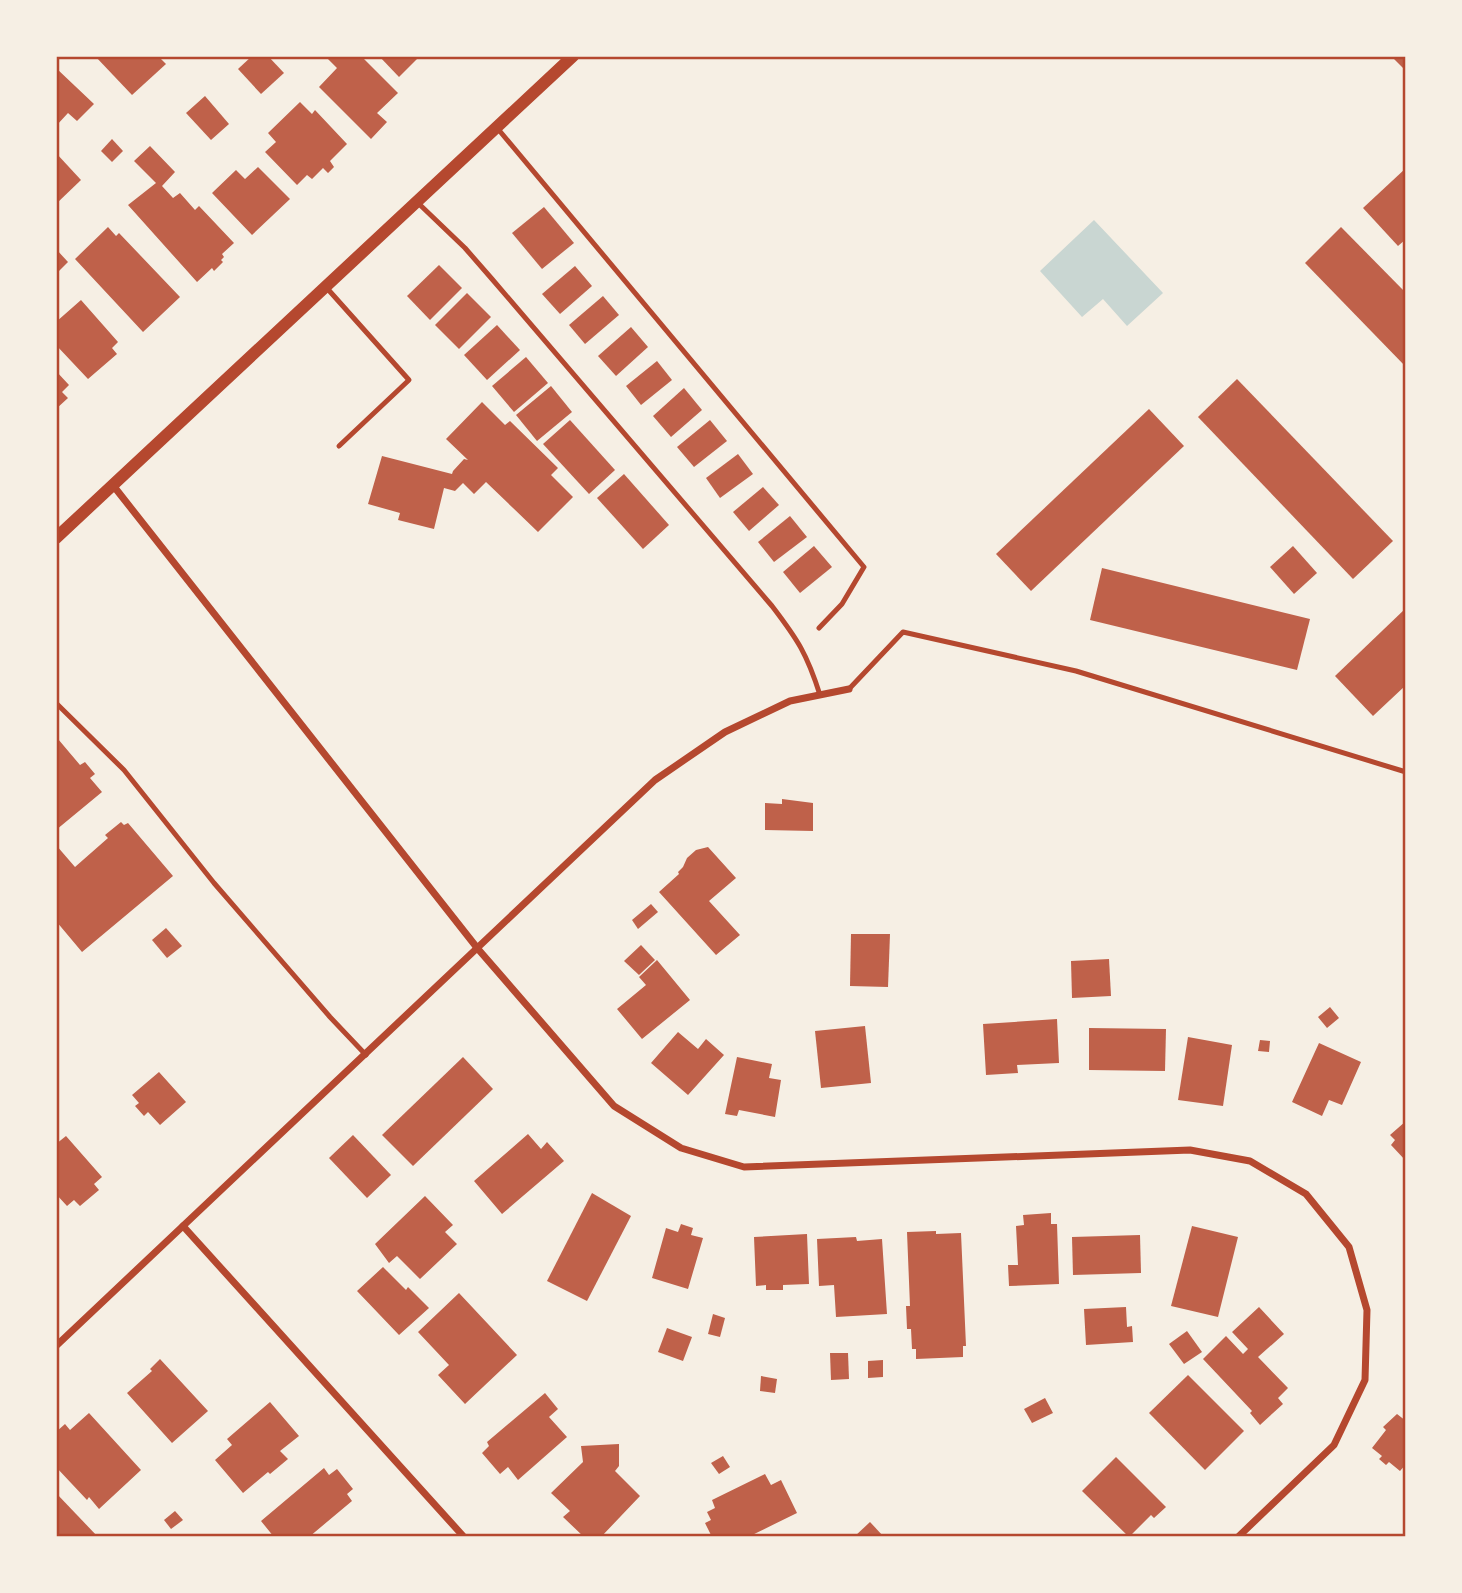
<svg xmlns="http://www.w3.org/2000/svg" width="1462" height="1593" font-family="'DM Sans',sans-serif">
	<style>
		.water { fill: #c9d6d2 }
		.building { fill: #bf614a }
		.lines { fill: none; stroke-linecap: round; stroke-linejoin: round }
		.service { stroke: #b5482f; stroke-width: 5 }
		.minor { stroke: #b5482f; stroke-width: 7 }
		.tertiary { stroke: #b5482f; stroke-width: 12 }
		.neatline { fill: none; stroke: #b5482f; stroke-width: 2.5 }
	</style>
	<rect width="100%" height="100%" fill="#f6efe4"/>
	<path class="water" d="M1094 220 1163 293 1127 326 1103 299 1082 317 1040 271Z"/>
	<g class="building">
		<path d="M95 56H158L166 64 132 95Z"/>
		<path d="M252 56H268L284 73 261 94 238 69Z"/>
		<path d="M325 56H361L398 93 377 113 387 122 371 139 319 87 337 68Z"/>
		<path d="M379 56H420L399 77Z"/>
		<path d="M1391 56H1406V64L1403 68Z"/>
		<path d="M56 68 94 104 77 121 68 113 56 126Z"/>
		<path d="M205 96 229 124 211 140 186 113Z"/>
		<path d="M300 102 312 114 315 110 347 144 330 161 334 167 328 173 323 168 312 179 307 175 297 185 265 152 276 142 268 133Z"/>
		<path d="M112 139 123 151 112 162 101 151Z"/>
		<path d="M150 146 175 172 162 186 173 198 180 193 195 210 199 206 234 243 222 254 224 257 221 260 223 262 214 271 212 268 197 282 128 205 156 183 134 161Z"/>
		<path d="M56 153 81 180 56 204Z"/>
		<path d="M258 167 290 199 252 235 212 193 236 170 245 179Z"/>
		<path d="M1406 168V239L1398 246 1363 208Z"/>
		<path d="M544 207 574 243 542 269 512 233Z"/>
		<path d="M108 227 116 236 119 233 180 297 143 332 75 259Z"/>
		<path d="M1341 227 1406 293V367L1305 263Z"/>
		<path d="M56 249 68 262 56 274Z"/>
		<path d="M439 265 462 288 430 320 407 296Z"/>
		<path d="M575 266 592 286 560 314 542 294Z"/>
		<path d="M467 293 491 317 459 349 435 325Z"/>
		<path d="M603 296 619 315 585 344 569 325Z"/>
		<path d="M81 300 118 342 112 348 117 354 88 379 56 345V322Z"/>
		<path d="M497 325 520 350 487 380 464 355Z"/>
		<path d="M631 327 648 347 616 376 598 356Z"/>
		<path d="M526 357 548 383 514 412 492 386Z"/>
		<path d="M657 361 672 380 641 405 626 386Z"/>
		<path d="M56 371 69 385 62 392 68 398 56 409Z"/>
		<path d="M1237 379 1393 541 1353 579 1198 417Z"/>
		<path d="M551 386 572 412 537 441 516 415Z"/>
		<path d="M684 388 702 410 671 437 653 416Z"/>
		<path d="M482 402 505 425 510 421 558 468 551 475 573 497 538 532 486 482 474 494 463 483 455 491 444 488 434 529 398 520 400 513 368 504 382 456 452 474 453 471 464 459 468 460 446 439Z"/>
		<path d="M1149 409 1184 446 1031 591 996 554Z"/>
		<path d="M570 420 615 470 589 494 543 444Z"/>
		<path d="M710 420 727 441 694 467 677 447Z"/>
		<path d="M738 454 753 474 720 498 706 478Z"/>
		<path d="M624 474 669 525 643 549 597 498Z"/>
		<path d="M763 487 779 505 749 531 733 512Z"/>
		<path d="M790 516 807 537 774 562 758 542Z"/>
		<path d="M814 546 832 567 800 593 783 572Z"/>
		<path d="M1293 546 1317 573 1294 594 1270 567Z"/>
		<path d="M1102 568 1310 619 1297 670 1090 620Z"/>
		<path d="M1406 608V685L1373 716 1335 676Z"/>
		<path d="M58 739 80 765 85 762 95 774 90 778 102 792 56 830V741Z"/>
		<path d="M782 799 813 803V831L765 830V803L782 804Z"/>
		<path d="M121 822 124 825 128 823 173 876 82 952 56 921V845L75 867 108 838 105 835Z"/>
		<path d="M708 847 736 878 709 901 740 935 716 955 659 892 679 874 678 872 683 867 687 858 696 850Z"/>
		<path d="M651 904 658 912 638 929 632 920Z"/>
		<path d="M166 928 182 946 167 958 152 940Z"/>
		<path d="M851 934H890L888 987 850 986Z"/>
		<path d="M641 945 655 960 639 975 624 961Z"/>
		<path d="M1109 959 1111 996 1072 998 1071 961Z"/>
		<path d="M657 960 690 1000 642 1039 617 1009 646 985 639 977Z"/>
		<path d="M1330 1007 1339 1018 1327 1028 1318 1017Z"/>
		<path d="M1057 1019 1059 1063 1017 1065 1018 1073 986 1075 983 1024Z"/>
		<path d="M865 1026 871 1083 821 1088 815 1031Z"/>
		<path d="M1089 1028 1166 1029 1165 1071 1089 1070Z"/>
		<path d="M678 1032 698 1049 706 1039 724 1055 688 1095 651 1063Z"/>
		<path d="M1188 1037 1232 1045 1223 1106 1178 1100Z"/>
		<path d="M1260 1040 1270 1041 1269 1052 1258 1051Z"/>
		<path d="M1319 1043 1361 1062 1342 1105 1329 1100 1322 1116 1292 1102Z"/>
		<path d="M463 1057 493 1089 413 1166 382 1135Z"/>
		<path d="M737 1057 772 1064 769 1078 781 1080 775 1117 739 1110 737 1116 725 1114Z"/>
		<path d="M159 1072 186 1102 160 1125 148 1112 144 1116 135 1106 139 1103 132 1095Z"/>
		<path d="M1406 1121V1161L1391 1145 1395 1140 1390 1135Z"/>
		<path d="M528 1134 541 1149 547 1142 564 1161 502 1214 474 1181Z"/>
		<path d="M353 1135 391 1175 367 1198 329 1158Z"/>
		<path d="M66 1136 102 1177 94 1184 99 1190 80 1206 74 1200 67 1206 56 1194V1144Z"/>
		<path d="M592 1193 631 1216 587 1301 547 1281Z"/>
		<path d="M425 1196 453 1225 445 1232 457 1244 420 1279 397 1256 389 1263 375 1244Z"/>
		<path d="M1051 1213V1224H1057L1059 1284 1009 1286 1008 1265H1018L1016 1226 1024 1225 1023 1215Z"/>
		<path d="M681 1224 693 1228 691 1235 703 1238 688 1289 652 1278 666 1228 678 1232Z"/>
		<path d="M1192 1226 1238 1237 1218 1317 1171 1306Z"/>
		<path d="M936 1231V1234L961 1233 966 1346H963V1357L916 1359V1349H912L911 1329H907L906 1306H910L907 1232Z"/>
		<path d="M807 1234 809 1284 783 1285V1290H766V1285L756 1286 754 1237Z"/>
		<path d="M1140 1235 1141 1273 1073 1275 1072 1237Z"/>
		<path d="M856 1237 857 1241 882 1239 887 1314 836 1317 834 1285 819 1286 817 1239Z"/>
		<path d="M383 1267 406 1290 408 1287 429 1308 399 1335 357 1291Z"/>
		<path d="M459 1293 517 1355 465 1404 438 1375 449 1365 418 1332Z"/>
		<path d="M1126 1307 1127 1327 1132 1326 1133 1342 1086 1345 1084 1309Z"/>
		<path d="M1259 1307 1284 1334 1258 1357 1288 1388 1278 1398 1283 1404 1260 1425 1250 1413 1252 1411 1203 1359 1226 1336 1243 1354 1248 1349 1232 1332Z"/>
		<path d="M713 1314 725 1318 720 1337 708 1334Z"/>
		<path d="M667 1328 692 1337 683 1361 658 1352Z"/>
		<path d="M1187 1331 1202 1352 1184 1364 1169 1344Z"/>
		<path d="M830 1353H848L849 1379 831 1380Z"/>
		<path d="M160 1359 208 1411 172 1443 127 1393 152 1371 150 1369Z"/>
		<path d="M883 1360V1377L868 1378V1361Z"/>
		<path d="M1188 1375 1244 1431 1205 1470 1149 1413Z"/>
		<path d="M761 1376 777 1379 775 1393 760 1391Z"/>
		<path d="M545 1393 558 1409 549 1417 567 1437 518 1480 508 1467 500 1474 482 1453 489 1446 487 1442Z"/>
		<path d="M1045 1398 1053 1413 1032 1423 1024 1409Z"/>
		<path d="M270 1402 299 1436 280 1451 288 1459 270 1474 268 1472 243 1493 215 1460 232 1445 227 1439Z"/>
		<path d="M89 1413 141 1470 99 1509 89 1497 87 1500 56 1467V1432L65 1424 70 1430Z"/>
		<path d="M1397 1414 1406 1421V1464L1400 1471 1389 1462 1386 1465 1379 1459 1382 1456 1372 1448 1386 1430 1383 1427Z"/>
		<path d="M619 1444V1466L615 1471 640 1496 601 1537H584L563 1517 570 1511 551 1493 583 1462 581 1446Z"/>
		<path d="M723 1456 730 1467 719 1474 711 1463Z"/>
		<path d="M1116 1457 1166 1507 1154 1518 1151 1515 1129 1537 1082 1491Z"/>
		<path d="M324 1468 329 1475 337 1469 353 1489 347 1494 352 1501 309 1537H274L261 1521Z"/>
		<path d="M765 1474 771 1485 781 1480 797 1513 748 1537H712L705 1523 711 1520 707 1512 715 1508 712 1500Z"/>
		<path d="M56 1493 98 1537H56Z"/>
		<path d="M175 1511 183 1520 171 1529 164 1520Z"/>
		<path d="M870 1522 884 1537H854Z"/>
	</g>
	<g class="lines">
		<g class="service">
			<path d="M498 129 864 567 842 604 819 628"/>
			<path d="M417 202 465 248 492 279 772 606C798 640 807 654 820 695"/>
			<path d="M325 286 409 380 339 446"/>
			<path d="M849 689 903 632 1076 671 1406 772"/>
			<path d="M56 703 124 770 214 883 330 1017 366 1055"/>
		</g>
		<g class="minor">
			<path d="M112 484 478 949 614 1106 681 1148 744 1167 1190 1150 1250 1161 1306 1194 1349 1247 1367 1310 1365 1380 1334 1445 1238 1537"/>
			<path d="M183 1226 464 1537"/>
			<path d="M56 1346 655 780 725 732 790 701 849 689"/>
		</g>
		<path class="tertiary" d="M56 538 573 56"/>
	</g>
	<rect width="1462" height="1593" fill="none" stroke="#f6efe4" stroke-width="116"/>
	<rect x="58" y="58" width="1346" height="1477" class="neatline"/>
</svg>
